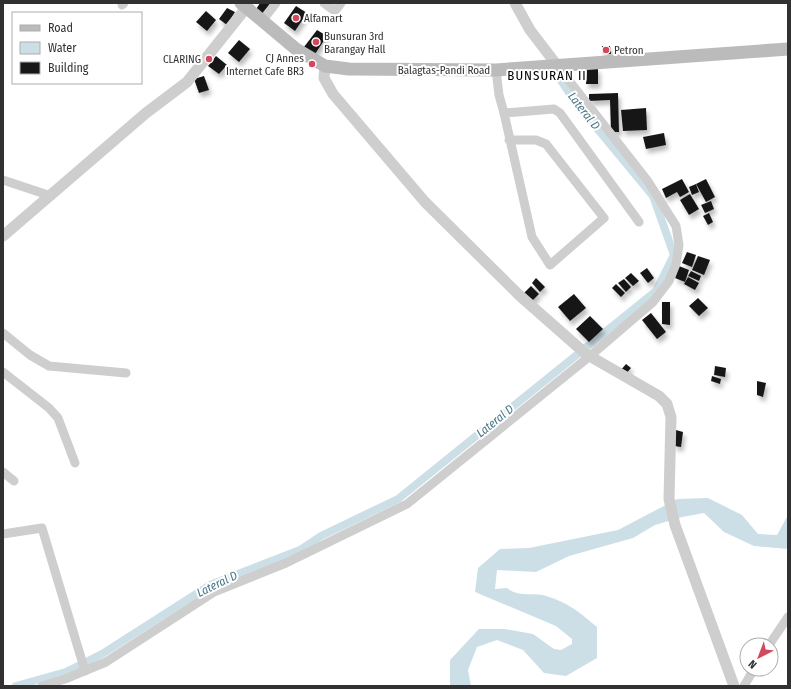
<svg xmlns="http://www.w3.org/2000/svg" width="791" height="689" font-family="'Fira Sans Condensed',sans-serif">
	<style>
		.water { fill: #ccdfe7 }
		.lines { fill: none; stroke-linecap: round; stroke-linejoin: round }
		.canal { stroke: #ccdfe7; stroke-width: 8 }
		.building { fill: #181818; filter: url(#shadow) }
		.minor { stroke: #cecece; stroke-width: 9 }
		.tertiary { stroke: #cecece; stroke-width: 11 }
		.secondary { stroke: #bbb; stroke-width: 13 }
		.poi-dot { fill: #d3485d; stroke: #fff; stroke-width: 1.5 }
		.labels { text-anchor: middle; stroke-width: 4; stroke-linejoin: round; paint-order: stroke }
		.poi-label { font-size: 11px; fill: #313131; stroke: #fff; text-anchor: start }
		.street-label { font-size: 11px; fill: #313131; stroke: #fff }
		.water-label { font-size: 12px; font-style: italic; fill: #47768b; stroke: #fff }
		.quarter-label { font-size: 13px; letter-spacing: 1px; fill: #000; stroke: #fff }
	</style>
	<defs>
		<filter id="shadow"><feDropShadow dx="2.5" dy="4.5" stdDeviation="2" flood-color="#0004"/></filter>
	</defs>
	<rect width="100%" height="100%" fill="#fff"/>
	<path class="water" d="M708 498 742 515 758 534 777 535 788 515V549L754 546 724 532 704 513 682 517 655 525 633 538 569 556 536 572 497 570 495 589 507 588C518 598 533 592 546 596 568 602 580 613 597 627V658L566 676 544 673 523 650 497 640 477 647 468 670 471 686H450V660L479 629H505L533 634 554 649 561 650 572 644V639L556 626 475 592 478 568 500 549 529 548 618 530 677 499Z"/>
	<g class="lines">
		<path class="canal" d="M16 686 66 672 102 654 210 585 300 550 321 536 398 499 656 291 674 255 653 196 576 103 550 64"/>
	</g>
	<g class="building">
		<path d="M260 3H271L261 16 255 11Z"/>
		<path d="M296 6 307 13 295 31 284 23Z"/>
		<path d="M227 8 235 12 227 25 219 19Z"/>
		<path d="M206 11 216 20 207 31 196 22Z"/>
		<path d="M317 30 327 36 315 54 304 47Z"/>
		<path d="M239 40 250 49 239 62 228 53Z"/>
		<path d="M602 46H610L611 54H603Z"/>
		<path d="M216 56 227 65 219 74 208 66Z"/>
		<path d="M587 68H598V84H586Z"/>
		<path d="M204 76 209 90 199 93 194 79Z"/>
		<path d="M618 93 619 132H611L610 100 589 101V94Z"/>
		<path d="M646 108 647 130 623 131 621 110Z"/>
		<path d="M664 133 666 145 646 149 643 137Z"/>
		<path d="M682 179 689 192 680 197 677 192 666 198 662 189Z"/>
		<path d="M706 179 715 197 706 202 696 184Z"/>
		<path d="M696 184 699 192 692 195 689 187Z"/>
		<path d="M690 194 699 209 689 215 680 200Z"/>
		<path d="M711 201 714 209 705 213 701 205Z"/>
		<path d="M709 213 713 222 708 225 703 216Z"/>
		<path d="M687 252 696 255 692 267 682 263Z"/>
		<path d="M698 256 710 260 704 275 692 270Z"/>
		<path d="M679 266 689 270 685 282 675 278Z"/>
		<path d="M647 268 654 278 648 283 640 273Z"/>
		<path d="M691 271 701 276 699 281 688 276Z"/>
		<path d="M631 273 639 281 633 286 625 278Z"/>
		<path d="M688 277 699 283 695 290 684 284Z"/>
		<path d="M536 278 545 287 540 292 532 283Z"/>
		<path d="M624 279 631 287 626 292 618 283Z"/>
		<path d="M616 284 625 293 621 297 612 288Z"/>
		<path d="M531 286 539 294 531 302 523 294Z"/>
		<path d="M574 294 586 308 570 321 558 307Z"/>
		<path d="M698 298 708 308 699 316 689 306Z"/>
		<path d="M662 302H670V325L662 324Z"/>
		<path d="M651 313 666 332 657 339 642 320Z"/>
		<path d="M590 316 603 329 589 342 576 329Z"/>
		<path d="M626 364 631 368 625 375 620 371Z"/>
		<path d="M715 366 726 368 725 377 714 375Z"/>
		<path d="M712 376 721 379 720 384 711 381Z"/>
		<path d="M757 381 766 383 763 397 757 395Z"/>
		<path d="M676 430 683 432 681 447 674 446Z"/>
	</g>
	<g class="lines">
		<g class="minor">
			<path d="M324 3 335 11 341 3"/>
			<path d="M122 5 124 3"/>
			<path d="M262 21 276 3"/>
			<path d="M496 70 499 95 504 113"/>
			<path d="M509 140H536L546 144 604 218 550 265 532 237 504 113 554 109 560 113 639 222"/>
			<path d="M3 180 51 196"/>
			<path d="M3 333 30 355 49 366 126 373"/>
			<path d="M3 372 49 408 58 418 75 463"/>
			<path d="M3 472 14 481"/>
			<path d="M3 534 42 528 85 671"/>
			<path d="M769 645 788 617"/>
			<path d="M42 686 65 679 106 662 214 592 286 563 407 504 590 356 653 302 669 281 676 264 679 245 676 226 647 180 556 64"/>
			<path d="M744 686 754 669"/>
		</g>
		<g class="tertiary">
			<path d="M515 3 530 30 556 64"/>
			<path d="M325 66 324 78 333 94 425 202 519 295 586 354 659 396 667 404 671 417 669 499 675 525 734 686"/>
			<path d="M3 236 146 113 187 82 246 8"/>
		</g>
		<path class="secondary" d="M241 3 296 49 325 66 349 69 496 70 788 49"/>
	</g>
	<g class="poi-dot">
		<circle cx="296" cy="18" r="4"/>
		<circle cx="316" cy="42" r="4"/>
		<circle cx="606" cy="50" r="4"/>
		<circle cx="209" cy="59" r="4"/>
		<circle cx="312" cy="64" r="4"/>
	</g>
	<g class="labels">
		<g class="poi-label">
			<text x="304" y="22">Alfamart</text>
			<text x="324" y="40">Bunsuran 3rd<tspan x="324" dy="13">Barangay Hall</tspan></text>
			<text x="614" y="54">Petron</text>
			<text x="304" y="62" text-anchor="end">CJ Annes<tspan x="304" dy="13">Internet Cafe BR3</tspan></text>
			<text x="201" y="63" text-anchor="end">CLARING</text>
		</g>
		<g class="street-label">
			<text x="444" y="74">Balagtas-Pandi Road</text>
		</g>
		<g class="water-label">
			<text transform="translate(584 111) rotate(52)" y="4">Lateral D</text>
			<text transform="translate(495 421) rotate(-39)" y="4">Lateral D</text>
			<text transform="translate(217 584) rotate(-26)" y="4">Lateral D</text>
		</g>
		<g class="quarter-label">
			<text x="547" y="80">BUNSURAN II</text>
		</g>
	</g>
	<rect width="791" height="689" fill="none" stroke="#313131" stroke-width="8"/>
	<rect x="12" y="12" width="130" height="72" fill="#ffffff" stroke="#adadad"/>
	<rect x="20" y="25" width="20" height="6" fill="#bbbbbb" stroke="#adadad"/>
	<text x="48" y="32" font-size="12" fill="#313131">Road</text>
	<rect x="20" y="42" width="20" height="12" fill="#ccdfe7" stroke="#adadad"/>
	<text x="48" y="52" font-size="12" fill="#313131">Water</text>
	<rect x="20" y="62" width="20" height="12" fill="#181818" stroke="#adadad"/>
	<text x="48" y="72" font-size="12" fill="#313131">Building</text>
	<g transform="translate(759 657) rotate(222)"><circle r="19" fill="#ffffff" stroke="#adadad"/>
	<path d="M0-3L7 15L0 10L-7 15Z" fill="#d3485d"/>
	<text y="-6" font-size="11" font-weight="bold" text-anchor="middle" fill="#313131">N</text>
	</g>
</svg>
